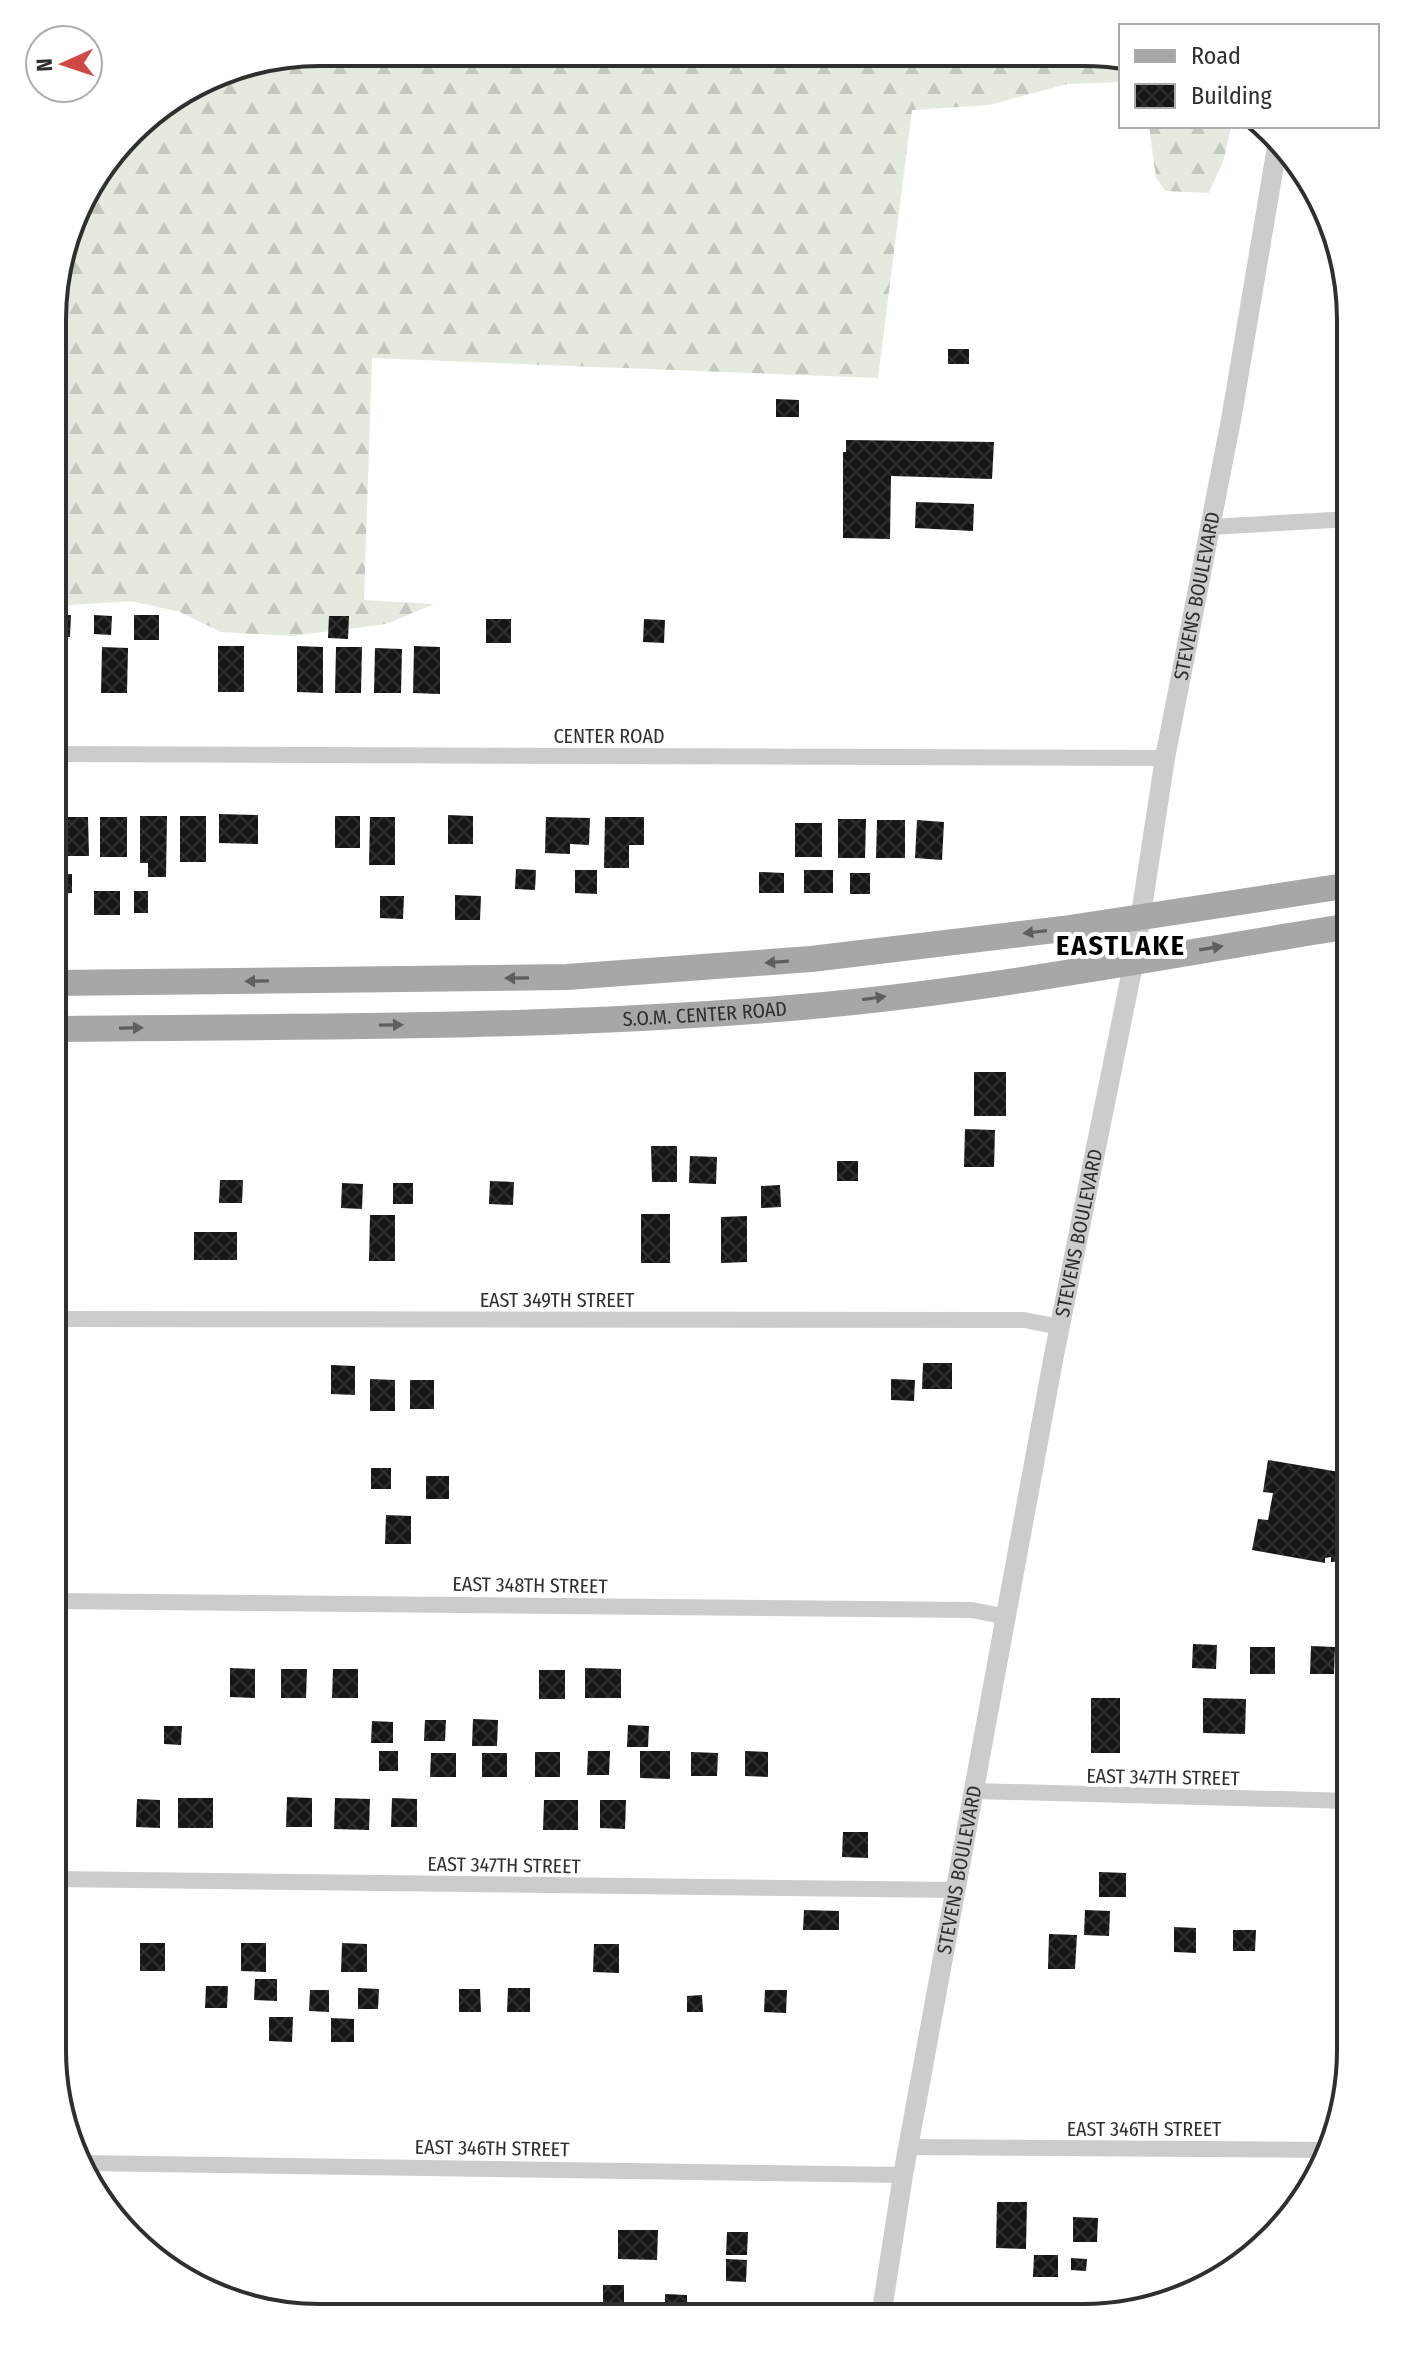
<svg xmlns="http://www.w3.org/2000/svg" width="1403" height="2370" font-family="'Fira Sans Condensed',sans-serif">
	<style>
		.forest { fill: url(#forest-firs) }
		.building { fill: url(#building-cross-hatch) }
		.lines { fill: none; stroke-linecap: round; stroke-linejoin: round }
		.minor { stroke: #ccc; stroke-width: 16 }
		.tertiary { stroke: #ccc; stroke-width: 20 }
		.primary { stroke: #a7a7a7; stroke-width: 26 }
		.oneway { fill: #5f5f5f }
		.labels { text-anchor: middle; stroke-width: 8; stroke-linejoin: round; paint-order: stroke }
		.street-label { font-size: 20px; fill: #2f2f2f; stroke: #fff }
		.district-label { font-size: 28px; font-weight: bold; letter-spacing: 2px; fill: #000; stroke: #fff }
		.rim { fill: none; stroke: #2f2f2f; stroke-width: 4 }
	</style>
	<defs>
		<pattern id="forest-firs" width="22" height="20" patternUnits="userSpaceOnUse" patternTransform="scale(2)"><rect width="22" height="20" fill="#e4eade"/><path d="M5 1l3.5 6h-7zM16 11l3.5 6h-7z" fill="#c4c9bf"/></pattern>
		<pattern id="building-cross-hatch" width="8" height="8" patternUnits="userSpaceOnUse" patternTransform="scale(2)"><rect width="8" height="8" fill="#161616"/><path d="M0 0l8 8M0 8l8-8" fill="none" stroke="#303030"/></pattern>
	</defs>
	<rect width="100%" height="100%" fill="#fff"/>
	<g class="forest">
		<path d="M320 52 1118 54 1121 82 1067 84 989 105 912 110 878 378 372 358 364 600 434 604 386 624 292 636 221 632 180 612 131 601 71 605 54 612V286L80 201 143 119 218 72Z"/>
		<path d="M1149 126H1231L1224 159 1209 193 1166 191 1156 178Z"/>
	</g>
	<g class="building">
		<rect x="948" y="349" width="21" height="15"/>
		<path d="M776 399 799 400V417H776Z"/>
		<path d="M846 440 994 442 992 479 891 476 890 539 843 538V452H846Z"/>
		<path d="M916 502 974 504 973 531 915 528Z"/>
		<path d="M55 615H71L70 637H54Z"/>
		<path d="M94 615 112 616 111 635 94 634Z"/>
		<rect x="134" y="615" width="25" height="25"/>
		<path d="M329 616H349L348 639 328 638Z"/>
		<rect x="486" y="619" width="25" height="24"/>
		<path d="M644 619 665 620 664 643 643 642Z"/>
		<rect x="218" y="646" width="26" height="46"/>
		<path d="M297 646 323 647V693L297 692Z"/>
		<path d="M414 646 440 647V694L413 693Z"/>
		<path d="M102 647 128 648 127 693H101Z"/>
		<path d="M336 647H362L361 693H335Z"/>
		<path d="M375 648 402 649 401 693H374Z"/>
		<path d="M219 814 258 815V844L219 843Z"/>
		<path d="M448 815 473 816V844H448Z"/>
		<path d="M140 816H167L166 877H148V863H140Z"/>
		<rect x="180" y="816" width="26" height="46"/>
		<rect x="335" y="816" width="25" height="32"/>
		<path d="M61 817H88L89 856H61Z"/>
		<rect x="100" y="817" width="27" height="40"/>
		<path d="M370 817H395V865H369Z"/>
		<path d="M546 817 590 818 589 845 570 844V854L545 853Z"/>
		<path d="M605 817H644V845H629V868H604Z"/>
		<path d="M838 819H866L865 858H838Z"/>
		<path d="M877 820H905V858H876Z"/>
		<path d="M917 820 944 822 942 860 915 858Z"/>
		<rect x="795" y="823" width="27" height="34"/>
		<path d="M516 869 536 870 535 890 515 889Z"/>
		<path d="M575 870H597V894L575 893Z"/>
		<rect x="804" y="870" width="29" height="23"/>
		<path d="M759 872 784 873V893H759Z"/>
		<rect x="850" y="873" width="20" height="21"/>
		<path d="M55 874H72V893L56 894Z"/>
		<rect x="94" y="891" width="26" height="24"/>
		<rect x="134" y="891" width="14" height="22"/>
		<path d="M455 895 481 896 480 920H455Z"/>
		<path d="M380 896H404L403 919 380 918Z"/>
		<rect x="974" y="1072" width="32" height="44"/>
		<path d="M965 1129 995 1130 994 1167H964Z"/>
		<path d="M651 1146H677V1182H652Z"/>
		<path d="M690 1156 717 1157 716 1184 689 1183Z"/>
		<rect x="837" y="1161" width="21" height="20"/>
		<path d="M220 1180H243L242 1203H219Z"/>
		<path d="M490 1181 514 1182 513 1205 489 1204Z"/>
		<path d="M342 1183 363 1184 362 1209 341 1208Z"/>
		<rect x="393" y="1183" width="20" height="21"/>
		<path d="M780 1185 781 1207 761 1208V1186Z"/>
		<rect x="641" y="1214" width="29" height="49"/>
		<path d="M370 1215H395V1261H369Z"/>
		<path d="M747 1216V1262L721 1263V1217Z"/>
		<rect x="194" y="1232" width="43" height="28"/>
		<path d="M923 1363H952V1389H922Z"/>
		<path d="M331 1365 355 1366V1395L331 1394Z"/>
		<path d="M370 1379 395 1380V1411H370Z"/>
		<path d="M891 1379 915 1380 914 1401 891 1400Z"/>
		<rect x="410" y="1380" width="24" height="29"/>
		<path d="M1268 1460 1351 1474 1349 1561 1331 1562V1557L1325 1558V1563L1252 1550 1258 1519 1268 1520 1273 1493 1263 1492Z"/>
		<rect x="371" y="1468" width="20" height="21"/>
		<rect x="426" y="1476" width="23" height="23"/>
		<path d="M386 1515 411 1516V1544H385Z"/>
		<path d="M1193 1644 1217 1645 1216 1669 1192 1668Z"/>
		<path d="M1311 1646 1335 1647 1334 1674H1310Z"/>
		<rect x="1250" y="1647" width="25" height="27"/>
		<path d="M230 1668 255 1669V1698L230 1697Z"/>
		<path d="M585 1668 621 1669V1698H585Z"/>
		<path d="M281 1669H307L306 1698H281Z"/>
		<path d="M333 1669H358V1698H332Z"/>
		<rect x="539" y="1670" width="26" height="29"/>
		<rect x="1091" y="1698" width="29" height="55"/>
		<path d="M1203 1698 1246 1699 1245 1734 1203 1733Z"/>
		<path d="M473 1719 498 1720 497 1746H472Z"/>
		<path d="M425 1720H446L445 1741H424Z"/>
		<path d="M372 1721 393 1722V1743H371Z"/>
		<path d="M628 1725 649 1726 648 1747H627Z"/>
		<path d="M164 1726H182L181 1745 164 1744Z"/>
		<rect x="379" y="1751" width="19" height="20"/>
		<path d="M588 1751H610L609 1775H587Z"/>
		<path d="M640 1751H670V1779L640 1778Z"/>
		<path d="M745 1751 768 1752V1777L745 1776Z"/>
		<rect x="535" y="1752" width="25" height="25"/>
		<path d="M691 1752 718 1753 717 1776H691Z"/>
		<path d="M431 1753H456V1777H430Z"/>
		<rect x="482" y="1753" width="25" height="24"/>
		<path d="M287 1797 312 1798V1827H286Z"/>
		<rect x="178" y="1798" width="35" height="30"/>
		<path d="M335 1798 370 1799 369 1830 334 1829Z"/>
		<path d="M392 1798 417 1799V1827H391Z"/>
		<path d="M137 1799 160 1800V1828L136 1827Z"/>
		<path d="M544 1800H578V1830H543Z"/>
		<path d="M600 1800H626L625 1829 600 1828Z"/>
		<path d="M843 1832H868V1858L842 1857Z"/>
		<path d="M1099 1872 1126 1873V1897H1099Z"/>
		<path d="M804 1910 839 1911V1930H803Z"/>
		<path d="M1085 1910 1110 1911 1109 1936 1084 1935Z"/>
		<path d="M1174 1927 1196 1928V1953L1174 1952Z"/>
		<path d="M1233 1930H1256L1255 1951H1233Z"/>
		<path d="M1049 1934 1077 1935 1075 1969H1048Z"/>
		<rect x="140" y="1943" width="25" height="28"/>
		<path d="M241 1943H266V1972L241 1971Z"/>
		<path d="M342 1943 367 1944V1972H341Z"/>
		<path d="M594 1944H619V1973L593 1972Z"/>
		<path d="M255 1979H277V2001L254 2000Z"/>
		<path d="M206 1986H228L227 2008H205Z"/>
		<path d="M358 1988 379 1989 378 2009H358Z"/>
		<path d="M508 1988H530V2012H507Z"/>
		<path d="M459 1989H480L481 2012H459Z"/>
		<path d="M310 1990H329V2012L309 2011Z"/>
		<path d="M765 1990H787L786 2013 764 2012Z"/>
		<path d="M702 1995 703 2012H687V1996Z"/>
		<path d="M269 2017H293L292 2042 269 2041Z"/>
		<path d="M331 2018 354 2019V2042H331Z"/>
		<path d="M997 2202H1027L1026 2249 996 2248Z"/>
		<path d="M1073 2217 1098 2218 1097 2242H1073Z"/>
		<path d="M618 2230H658L657 2260 618 2259Z"/>
		<path d="M727 2232H748L747 2255H726Z"/>
		<path d="M1034 2255H1058V2277H1033Z"/>
		<path d="M1071 2258 1087 2259 1086 2271 1071 2270Z"/>
		<path d="M726 2259 747 2260 746 2282 726 2281Z"/>
		<path d="M603 2285H624V2311L603 2310Z"/>
		<path d="M665 2294 687 2295V2317H665Z"/>
	</g>
	<g class="lines">
		<g class="minor">
			<path d="M1210 527 1351 519"/>
			<path d="M54 754 1165 758"/>
			<path d="M53 1319 1024 1320 1060 1327"/>
			<path d="M53 1601 972 1610 1007 1617"/>
			<path d="M975 1791 1350 1801"/>
			<path d="M52 1879 956 1890"/>
			<path d="M909 2147 1331 2150"/>
			<path d="M81 2163 903 2175"/>
		</g>
		<path class="tertiary" id="s1" d="M881 2317 903 2175 1054 1355 1134 960 1165 758 1231 420 1277 147"/>
		<g class="primary">
			<path d="M53 983 567 977 811 959 1063 929 1351 885"/>
			<path id="s2" d="M53 1029C306 1026 561 1029 813 1006 993 990 1172 954 1351 926"/>
		</g>
	</g>
	<defs><path id="oneway-solid" d="M-6-.8H1V-3.2L6.5 0L1 3.2V.8H-6Z" transform="scale(2)"/></defs>
	<g class="oneway">
		<use href="#oneway-solid" transform="translate(1035 932) rotate(173)"/>
		<use href="#oneway-solid" transform="translate(1211 948) rotate(-9)"/>
		<use href="#oneway-solid" transform="translate(777 962) rotate(176)"/>
		<use href="#oneway-solid" transform="translate(517 978) rotate(179)"/>
		<use href="#oneway-solid" transform="translate(257 981) rotate(179)"/>
		<use href="#oneway-solid" transform="translate(874 998) rotate(-8)"/>
		<use href="#oneway-solid" transform="translate(391 1025) rotate(-1)"/>
		<use href="#oneway-solid" transform="translate(131 1028) rotate(-1)"/>
	</g>
	<g class="labels">
		<g class="street-label">
			<text dy="7" stroke="none"><textPath href="#s1" startOffset="1750">STEVENS BOULEVARD</textPath></text>
			<text x="609" y="743">CENTER ROAD</text>
			<text dy="7" stroke="none"><textPath href="#s2" startOffset="652">S.O.M. CENTER ROAD</textPath></text>
			<text dy="7" stroke="none"><textPath href="#s1" startOffset="1102">STEVENS BOULEVARD</textPath></text>
			<text x="557" y="1307">EAST 349TH STREET</text>
			<text transform="translate(530 1585) rotate(1)" y="7">EAST 348TH STREET</text>
			<text transform="translate(1163 1777) rotate(1)" y="7">EAST 347TH STREET</text>
			<text transform="translate(504 1865) rotate(1)" y="7">EAST 347TH STREET</text>
			<text dy="7" stroke="none"><textPath href="#s1" startOffset="454">STEVENS BOULEVARD</textPath></text>
			<text x="1144" y="2136">EAST 346TH STREET</text>
			<text transform="translate(492 2148) rotate(1)" y="7">EAST 346TH STREET</text>
		</g>
		<g class="district-label">
			<text x="1121" y="955">EASTLAKE</text>
		</g>
	</g>
	<path d="M0 0H1403V2370H0ZM320 66H1083A254 254 0 0 1 1337 320V2050A254 254 0 0 1 1083 2304H320A254 254 0 0 1 66 2050V320A254 254 0 0 1 320 66Z" fill="#fff" fill-rule="evenodd"/>
	<path class="rim" d="M320 66H1083A254 254 0 0 1 1337 320V2050A254 254 0 0 1 1083 2304H320A254 254 0 0 1 66 2050V320A254 254 0 0 1 320 66Z"/>
	<rect x="1119" y="24" width="260" height="104" fill="#ffffff" stroke="#acacac" stroke-width="2"/>
	<rect x="1135" y="50" width="40" height="12" fill="#a7a7a7" stroke="#acacac" stroke-width="2"/>
	<text x="1191" y="64" font-size="24" fill="#2f2f2f">Road</text>
	<rect x="1135" y="84" width="40" height="24" fill="url(#building-cross-hatch)" stroke="#acacac" stroke-width="2"/>
	<text x="1191" y="104" font-size="24" fill="#2f2f2f">Building</text>
	<g transform="translate(64 64) rotate(267)"><circle r="38" fill="#ffffff" stroke="#acacac" stroke-width="2"/>
	<path d="M0-6L14 30L0 20L-14 30Z" fill="#d04846"/>
	<text y="-12" font-size="22" font-weight="bold" text-anchor="middle" fill="#2f2f2f">N</text>
	</g>
</svg>
